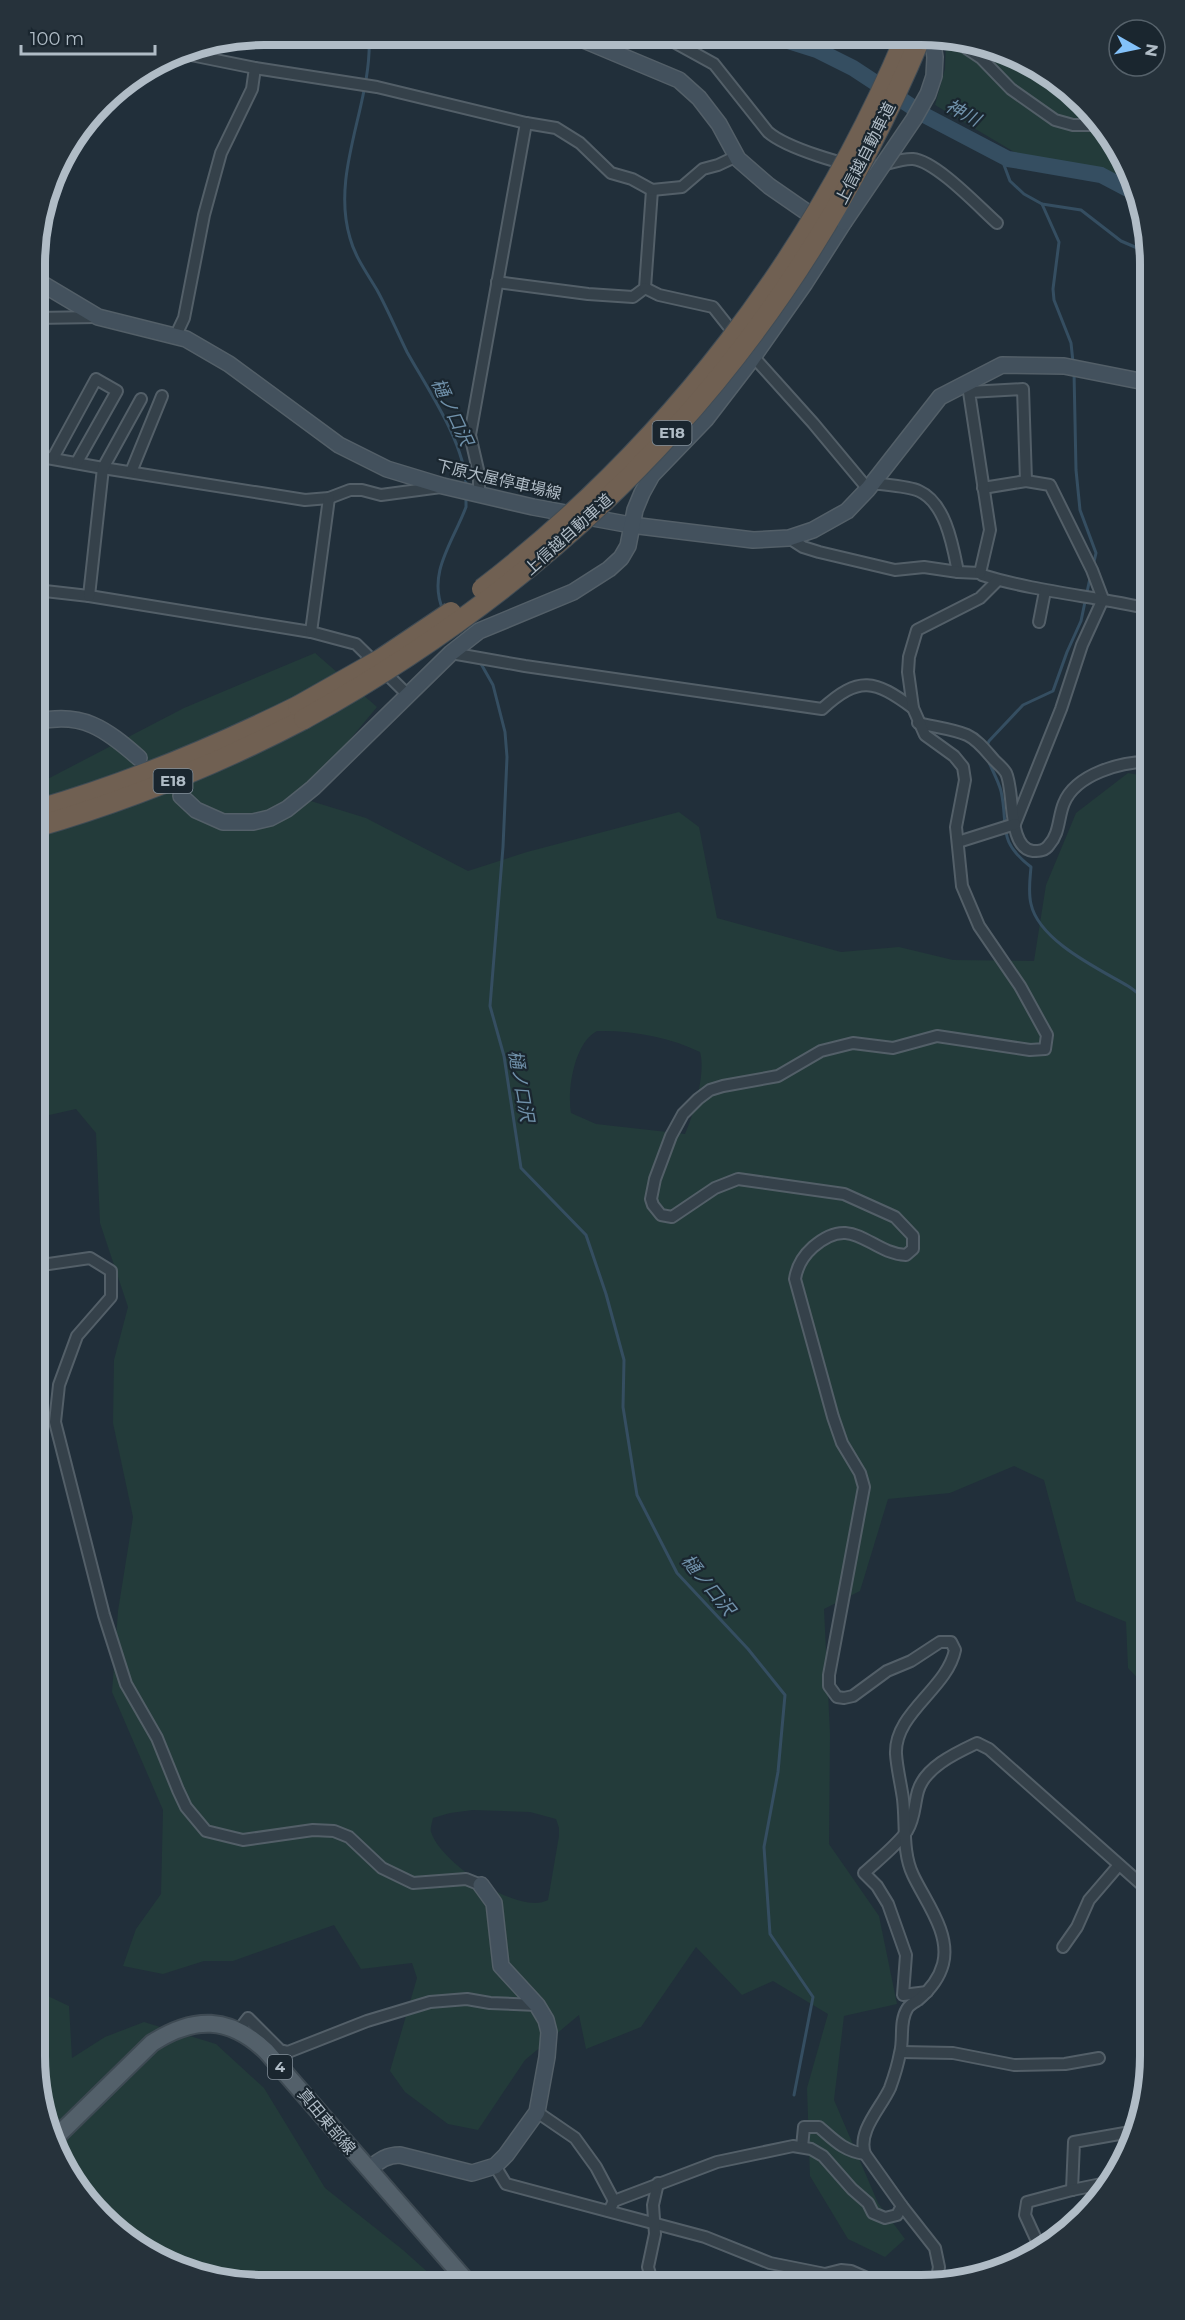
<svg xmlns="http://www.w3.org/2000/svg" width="1185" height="2320" font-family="Montserrat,'Noto Sans JP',sans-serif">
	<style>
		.green { fill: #233b3a; fill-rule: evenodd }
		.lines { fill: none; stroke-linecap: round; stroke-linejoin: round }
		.stream { stroke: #354e61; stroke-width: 3 }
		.river { stroke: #354e61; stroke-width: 16 }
		.street-casing { stroke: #535f68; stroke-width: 14 }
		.secondary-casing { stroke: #535f68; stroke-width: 18 }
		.primary-casing { stroke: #3e4a53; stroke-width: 20 }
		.highway-casing { stroke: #404c55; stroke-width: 22 }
		.street { stroke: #35414a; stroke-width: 10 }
		.secondary { stroke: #43515d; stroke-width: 15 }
		.primary { stroke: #53606a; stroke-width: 16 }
		.highway { stroke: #706052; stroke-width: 20 }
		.secondary-bridge-casing { stroke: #535f68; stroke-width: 18; stroke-linecap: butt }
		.highway-bridge-casing { stroke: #404c55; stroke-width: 22; stroke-linecap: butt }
		.secondary-bridge { stroke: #43515d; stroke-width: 15 }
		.highway-bridge { stroke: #706052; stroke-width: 20 }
		.labels { text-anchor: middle; stroke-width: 4.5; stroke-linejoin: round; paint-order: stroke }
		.shield { fill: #1a262f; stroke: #838f99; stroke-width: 1.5 }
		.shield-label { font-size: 15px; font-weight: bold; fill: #b0bcc6 }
		.street-label { font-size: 16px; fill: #b0bcc6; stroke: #1a262f }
		.water-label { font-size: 18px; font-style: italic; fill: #7091aa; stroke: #1a262f }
		.rim { fill: none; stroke: #b0bcc6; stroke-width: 8 }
	</style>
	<rect width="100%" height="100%" fill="#212f3a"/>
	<g class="green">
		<path d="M946 39C1012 39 1072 84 1111 135 1122 150 1129 171 1137 189L1021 156 935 105 945 69Z"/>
		<path d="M315 653 377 707 301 798 366 818 468 871 527 852 679 812 699 827 717 918 841 952 899 947 953 960 1034 961 1046 885 1076 813 1128 773 1150 777V1691L1128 1668 1126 1622 1076 1601 1044 1480 1014 1466 950 1493 888 1499 860 1591 824 1609 830 1734 829 1844 879 1916 897 2004 844 2016 834 2100 878 2203 905 2239 885 2257 848 2239 810 2176 807 2088 828 2014 773 1981 742 1995 696 1947 641 2027 586 2049 579 2015 525 2060 478 2130 448 2124 405 2092 390 2071 417 1978 412 1963 361 1969 334 1925 233 1961H204L163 1974 123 1966 136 1929 161 1894 163 1810 112 1692 118 1611 133 1517 113 1423 114 1360 128 1307 100 1223 96 1133 76 1109 36 1118V785L184 708ZM597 1031C630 1030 670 1037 700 1052 706 1073 694 1114 685 1134L596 1124 571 1113C567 1090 574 1043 597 1031ZM473 1810 530 1812 556 1819 559 1828V1836L548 1900C518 1916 440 1862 431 1832 430 1828 432 1823 433 1818L450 1813Z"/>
		<path d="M35 1990 69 2006 72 2058 105 2037 144 2022 216 2044 264 2088 325 2188 403 2250 441 2284 234 2283 176 2268 113 2229 73 2184 47 2129 35 2056Z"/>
	</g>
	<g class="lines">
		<g class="stream">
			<path d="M369 35C373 103 330 171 350 238 355 257 367 273 377 290 388 310 397 332 407 352 427 388 465 443 466 485"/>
			<path d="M1008 159 1004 165 1010 181 1024 194 1042 204 1081 210 1121 241 1149 253"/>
			<path d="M1042 204 1059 242 1053 289 1054 300 1071 343 1073 362"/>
			<path d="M1074 372 1076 470 1080 510 1096 553 1093 566"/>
			<path d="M443 610C427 573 453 542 466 507V497"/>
			<path d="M480 662 493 685 505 732 507 757 503 847 490 1006 504 1056 521 1168 586 1235 606 1294 624 1360 623 1407 637 1495 677 1573 748 1649 785 1695 778 1772 764 1847 770 1934 813 1997 794 2095"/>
			<path d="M986 748 989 741 1023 705 1053 691 1067 652 1081 621 1090 578"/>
			<path d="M988 760C992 770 998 780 1001 791 1009 827 996 840 1031 867 1030 879 1028 892 1031 904 1039 941 1099 969 1128 986 1136 991 1143 998 1150 1003"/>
		</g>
		<path class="river" d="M779 38 817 50 853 68 926 116 1008 159 1101 175 1139 195"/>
		<g class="street-casing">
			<g id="street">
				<path d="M665 37 714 64 768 132C785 147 848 168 872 167 885 166 900 158 913 159 936 161 979 207 997 223"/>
				<path d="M933 45 944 39 960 44 981 58 1011 89 1055 120 1073 125H1102"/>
				<path d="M176 52 255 68 377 87 526 123 556 128 580 143 611 173 632 179 652 190 645 288 633 297 588 294 497 282"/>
				<path d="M652 190 682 187 703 169 718 165 737 156"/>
				<path d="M645 288 659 295 713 307 736 336"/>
				<path d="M36 318 96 317"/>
				<path d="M176 335 184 318 204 215 221 153 252 89 255 68"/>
				<path d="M750 353 813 423 868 489"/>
				<path d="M36 456 103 468 305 500 329 498 350 490H362L381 495 441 487"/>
				<path d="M53 458 96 379 117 391 77 462"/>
				<path d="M131 472 162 396"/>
				<path d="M872 483C885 485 908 486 919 491 946 503 953 547 958 572"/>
				<path d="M983 488 1026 481 1050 485 1092 570 1103 599 1082 645 1061 709 1015 824"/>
				<path d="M479 494V474L470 435 526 123"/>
				<path d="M789 538 803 547 819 552 895 570 924 567 958 572 980 573 982 575C1037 592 1094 596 1150 609"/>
				<path d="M980 573 990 530 969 392 1023 389 1026 481"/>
				<path d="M36 590 89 596 311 632 356 644 408 695"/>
				<path d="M89 596 103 468 141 399"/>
				<path d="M1039 622 1045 591"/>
				<path d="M311 632 329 498"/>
				<path d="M451 653 525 666 822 709C859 675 875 680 913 708"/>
				<path d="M918 723C934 727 953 729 967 735 978 740 986 751 994 760 998 764 1004 769 1006 773 1015 791 1007 848 1033 851 1039 851 1045 851 1049 845 1060 833 1058 817 1064 803 1076 774 1122 761 1150 762"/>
				<path d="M958 842 1015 824"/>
				<path d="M35 1266 90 1258 111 1271V1297L77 1336 59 1385 55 1422 104 1615 126 1684 157 1738 178 1790 186 1807 206 1831 243 1840 313 1830 334 1831 349 1837 382 1868 413 1883 466 1879 481 1885"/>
				<path d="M1063 1947 1077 1927 1089 1900 1119 1865"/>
				<path d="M927 1992 903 1995 906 1955 888 1904 877 1886 864 1873C877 1861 897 1845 907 1831 915 1818 914 1805 918 1791 925 1767 956 1753 977 1743L989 1749 1150 1892"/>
				<path d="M238 2031 248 2018 280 2050 288 2052 367 2021 430 2002 467 1999 490 2003 537 2005"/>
				<path d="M901 2052 953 2053 1014 2065 1065 2064 1099 2058"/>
				<path d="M537 2112 575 2138 596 2167 614 2201"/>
				<path d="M802 2147 804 2127H819C835 2141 844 2151 865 2154"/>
				<path d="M495 2166 506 2184 705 2237 770 2263 825 2274 841 2270 851 2271 883 2285"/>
				<path d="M1072 2190 1074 2142 1136 2131"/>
				<path d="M609 2211 614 2201 717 2162 793 2146 811 2149 823 2156 852 2189 868 2203 873 2213 885 2218 897 2215 902 2206"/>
				<path d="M1041 2250 1025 2215 1027 2202 1072 2190 1111 2182"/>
				<path d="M936 2283 939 2267 935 2248 902 2206 865 2154C857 2131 881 2108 890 2088 894 2077 898 2064 900 2053 904 2039 899 2022 907 2009 909 2005 915 2002 918 2000 930 1990 939 1979 943 1964 951 1933 925 1901 913 1875 902 1852 906 1824 903 1799 901 1784 897 1769 896 1754 894 1713 947 1689 955 1650L951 1642H940L911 1661 887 1671 853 1696 844 1698 837 1697 829 1686V1675L864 1487 860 1473 842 1443 833 1417 795 1279C797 1266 804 1255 813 1247 853 1212 869 1253 906 1255L913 1249V1236L895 1217 844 1194 738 1179 715 1188 672 1217 661 1215 653 1205 651 1199 655 1179 671 1136 683 1114 698 1099 710 1090 723 1086 778 1076 821 1051 853 1043 893 1048 937 1036 1030 1050 1045 1049 1047 1035 1020 986 979 926 962 886 956 827 965 780 963 767 954 756 925 735 913 708 908 672 909 657 917 630 980 598 998 580"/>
				<path d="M653 2285 648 2267 655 2234 653 2205 658 2183"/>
			</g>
		</g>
		<g class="secondary-casing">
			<g id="secondary">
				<path d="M574 36 679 80 699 98 719 124 738 159 769 186 821 222"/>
				<path d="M36 280 98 317 186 339 229 364 339 445 387 469 443 486 533 507 631 525 753 540 789 538 813 530 847 511 868 489 940 397 1002 365 1064 366 1150 383"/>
				<path d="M36 722C82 711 106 729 139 758"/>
				<path d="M181 796 196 810 223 822H253L270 818 287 809 313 788 451 653 479 631 573 592 609 569 621 558 628 546 635 510 642 493 652 475 706 419 749 363 805 283 844 222"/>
				<path d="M369 2169C380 2160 387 2155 400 2155L472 2173 495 2166 506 2155 537 2112 547 2057 549 2032 546 2020 537 2005 501 1966 494 1903 481 1885"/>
			</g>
		</g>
		<g class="primary-casing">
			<path id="primary" d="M52 2141 152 2043C194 2016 229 2016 266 2051L469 2284"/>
		</g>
		<g class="highway-casing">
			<g id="highway">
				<path d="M36 810C127 784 213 748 298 706"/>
				<path d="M36 827C129 800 218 764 304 719"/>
			</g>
		</g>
		<use href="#street" class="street"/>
		<use href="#secondary" class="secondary"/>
		<use href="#primary" class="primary"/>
		<use href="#highway" class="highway"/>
		<g class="secondary-bridge-casing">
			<path id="secondary-bridge" d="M844 222 914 119 928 94 934 76 935 57 933 45"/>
		</g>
		<g class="highway-bridge-casing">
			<g id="highway-bridge">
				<path d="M482 589C669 445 813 256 905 38"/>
				<path d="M298 706 381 659 451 612"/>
				<path d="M304 719C589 561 794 340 920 39"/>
			</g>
		</g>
		<use href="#secondary-bridge" class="secondary-bridge"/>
		<use href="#highway-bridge" class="highway-bridge"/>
	</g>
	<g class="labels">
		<g class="shield">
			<rect x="652.5" y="421" width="39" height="24" rx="4.5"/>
			<rect x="153.5" y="769" width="39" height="24" rx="4.5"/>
			<rect x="268" y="2055" width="24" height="24" rx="4.5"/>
		</g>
		<g class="shield-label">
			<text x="672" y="438">E18</text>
			<text x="173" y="786">E18</text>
			<text x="280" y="2072">4</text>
		</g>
		<g class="street-label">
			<text transform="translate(865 153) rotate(-63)" y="6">上信越自動車道</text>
			<text transform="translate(499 479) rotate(13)" y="6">下原大屋停車場線</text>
			<text transform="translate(568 534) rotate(-42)" y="6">上信越自動車道</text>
			<text transform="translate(327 2121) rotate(50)" y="6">真田東部線</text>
		</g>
		<g class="water-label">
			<text transform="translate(963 113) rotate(28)" y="6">神川</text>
			<text transform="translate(452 412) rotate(65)" y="6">樋ノ口沢</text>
			<text transform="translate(521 1086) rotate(80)" y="6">樋ノ口沢</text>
			<text transform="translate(708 1585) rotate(51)" y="6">樋ノ口沢</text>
		</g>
	</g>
	<path d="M0 0H1185V2320H0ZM264 45H921A219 219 0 0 1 1140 264V2056A219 219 0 0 1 921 2275H264A219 219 0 0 1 45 2056V264A219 219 0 0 1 264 45Z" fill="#26323b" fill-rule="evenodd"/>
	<path class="rim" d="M264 45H921A219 219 0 0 1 1140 264V2056A219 219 0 0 1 921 2275H264A219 219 0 0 1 45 2056V264A219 219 0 0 1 264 45Z"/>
	<g transform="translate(1137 48) rotate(99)"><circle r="28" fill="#1a262f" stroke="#56626b" stroke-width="1.5"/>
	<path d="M0-4.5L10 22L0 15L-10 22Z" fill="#83c1f9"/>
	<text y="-9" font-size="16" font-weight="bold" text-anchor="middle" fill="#b0bcc6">N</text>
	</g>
	<path d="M21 45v9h134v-9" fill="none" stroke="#b0bcc6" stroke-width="3"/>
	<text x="30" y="45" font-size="18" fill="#b0bcc6" stroke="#1a262f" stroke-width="4.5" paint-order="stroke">100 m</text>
</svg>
